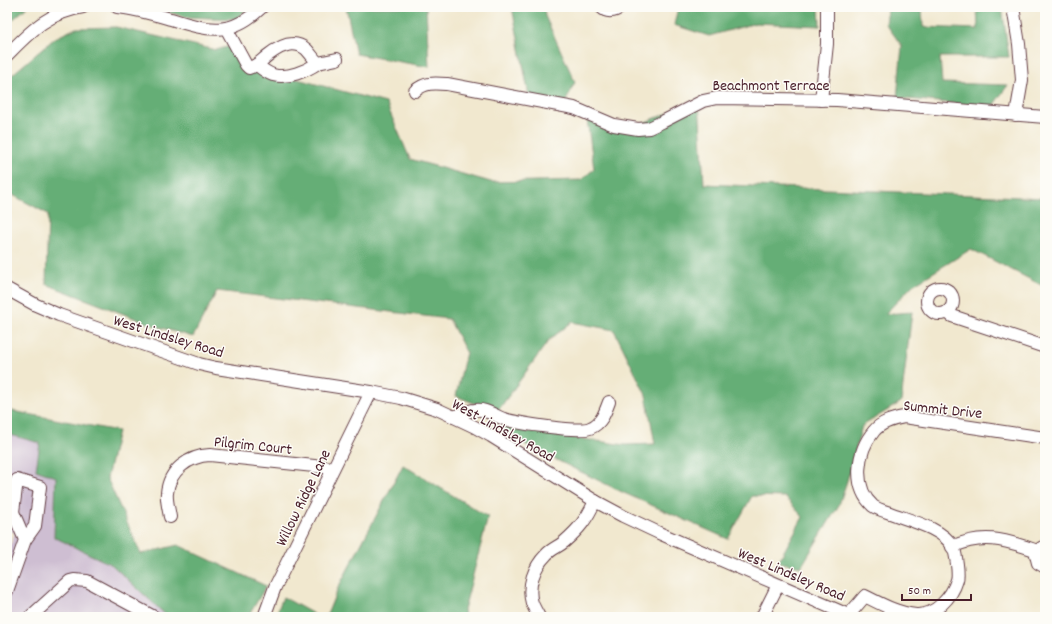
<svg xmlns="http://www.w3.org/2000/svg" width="1052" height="624" font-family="Dekko,sans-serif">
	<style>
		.industrial { fill: #cebed2 }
		.forest { fill: #65ae76; stroke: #586650 }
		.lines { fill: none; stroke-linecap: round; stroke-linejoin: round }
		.minor-casing { stroke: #633d44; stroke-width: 14 }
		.minor { stroke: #fff; stroke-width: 12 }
		.labels { text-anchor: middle; stroke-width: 3; stroke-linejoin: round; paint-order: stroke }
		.street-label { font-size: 16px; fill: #4a1f2b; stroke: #fdfcf7 }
	</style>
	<rect width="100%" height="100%" fill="#fdfcf7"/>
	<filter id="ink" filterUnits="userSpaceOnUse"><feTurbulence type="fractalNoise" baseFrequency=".025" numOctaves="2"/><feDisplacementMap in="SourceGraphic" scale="8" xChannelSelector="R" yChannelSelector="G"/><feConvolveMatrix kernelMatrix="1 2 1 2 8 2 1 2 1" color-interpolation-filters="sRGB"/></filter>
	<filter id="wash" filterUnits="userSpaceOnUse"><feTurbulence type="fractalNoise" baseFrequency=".012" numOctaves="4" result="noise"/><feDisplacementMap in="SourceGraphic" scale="16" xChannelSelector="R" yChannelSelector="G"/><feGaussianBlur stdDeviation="0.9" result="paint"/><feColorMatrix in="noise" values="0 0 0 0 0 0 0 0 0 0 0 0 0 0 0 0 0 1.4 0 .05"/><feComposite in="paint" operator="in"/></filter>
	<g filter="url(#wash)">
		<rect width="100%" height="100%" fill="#f1e8cf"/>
		<path class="industrial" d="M7 434 40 443 56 477 54 537 112 565 168 617H7V554L15 533 7 529Z"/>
		<g class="forest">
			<path d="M7 7H27L9 23 7 20Z"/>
			<path d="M149 7H249L236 19 186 17Z"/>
			<path d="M346 7H426L429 67 356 54Z"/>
			<path d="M512 7H544L545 16 575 82 565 103 529 96Z"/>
			<path d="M678 7H819L820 26 756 23 709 36 674 25Z"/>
			<path d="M888 7H922L923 27 978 29 977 7H1002L1009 57H940L942 83 1008 85 992 107 897 98 902 46 886 24Z"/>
			<path d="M116 27 216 50 238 44 242 64 386 103 410 159 491 182 581 180 594 169 586 112 630 128 699 101 704 184 1045 198V287L971 249 913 285 885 314 912 312 901 402 862 426 847 481 839 505 801 567 778 562 803 517 785 497 752 496 728 539 624 493 528 446 495 425 521 430 625 445 655 444 646 395 614 330 572 322 549 340 497 412 456 396 466 352 449 319 217 291 193 337 155 326 46 284 48 214 7 192V79L55 38 76 28Z"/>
			<path d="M7 410 118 431 107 478 141 554 178 545 266 586 248 617H168L112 565 54 537 56 477 36 470 40 443 7 434Z"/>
			<path d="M403 465 488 517 464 610 465 617H326L338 588Z"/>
			<path d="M283 597 319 617H275Z"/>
		</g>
	</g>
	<g filter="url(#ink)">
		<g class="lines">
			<g class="minor-casing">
				<g id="minor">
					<path d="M117 7C136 9 153 14 171 19 209 31 231 37 262 7"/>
					<path d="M601 7C607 13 614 12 621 7"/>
					<path d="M1013 7 1019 44 1022 80 1016 115"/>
					<path d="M226 28 246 65 249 68C257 66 261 61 267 56 278 47 293 38 306 49 310 53 314 59 318 63L337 59"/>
					<path d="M7 55C31 31 47 13 83 7"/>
					<path d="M257 65C262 69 267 73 273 75 288 79 306 71 318 63"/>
					<path d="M415 91C425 82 434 83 447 84L574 108 614 125 638 129 649 128 662 122 703 101 717 98 837 100 1045 117"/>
					<path d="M821 100 827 44V7"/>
					<circle cx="940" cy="301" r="13"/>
					<path d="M7 289 36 305 59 315 199 364 216 368 371 392 401 398 437 409 473 426 491 436 595 501 623 516 659 533 853 617"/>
					<path d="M947 312 952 316 1045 347"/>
					<path d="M454 417C461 414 468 410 475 410 485 408 495 416 504 419 517 423 579 433 590 428 601 424 605 413 609 402"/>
					<path d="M7 509 13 512 25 540 7 591"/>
					<path d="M13 512 17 480 40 487 35 526 25 540"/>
					<path d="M170 517C169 510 166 500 167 493 169 470 189 456 210 455L333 468"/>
					<path d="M1045 546 1041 548 1036 555 1038 563 1045 567"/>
					<path d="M952 547C985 532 1007 541 1038 551"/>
					<path d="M30 617 70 581 74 580 87 581 154 617"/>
					<path d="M264 617 275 587 371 392"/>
					<path d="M539 617C537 613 534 608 532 603 527 586 534 567 546 555 551 549 558 547 564 542 579 529 587 519 595 501"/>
					<path d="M762 617 778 585"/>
					<path d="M847 617 865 596C881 604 897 613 916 615 935 616 952 597 957 580 959 574 956 553 953 547 943 528 908 520 890 513 884 511 877 509 873 506 852 487 857 451 874 431 881 422 893 419 904 417L1045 438"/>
				</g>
			</g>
			<use href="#minor" class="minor"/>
		</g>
	</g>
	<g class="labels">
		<g class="street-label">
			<text x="771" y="90">Beachmont Terrace</text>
			<text transform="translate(169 335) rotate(17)" y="6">West Lindsley Road</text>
			<text transform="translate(943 408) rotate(6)" y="6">Summit Drive</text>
			<text transform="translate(504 429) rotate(29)" y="6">West Lindsley Road</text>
			<text transform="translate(253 444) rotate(6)" y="6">Pilgrim Court</text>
			<text transform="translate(302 497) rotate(-64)" y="6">Willow Ridge Lane</text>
			<text transform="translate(792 573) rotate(23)" y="6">West Lindsley Road</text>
		</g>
	</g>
	<rect width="1052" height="624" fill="none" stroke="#fdfcf7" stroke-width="24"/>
	<path d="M902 594v6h69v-6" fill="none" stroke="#4a1f2b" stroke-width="2"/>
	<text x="908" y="594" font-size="12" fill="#4a1f2b" stroke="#fdfcf7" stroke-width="3" paint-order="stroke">50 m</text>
</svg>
